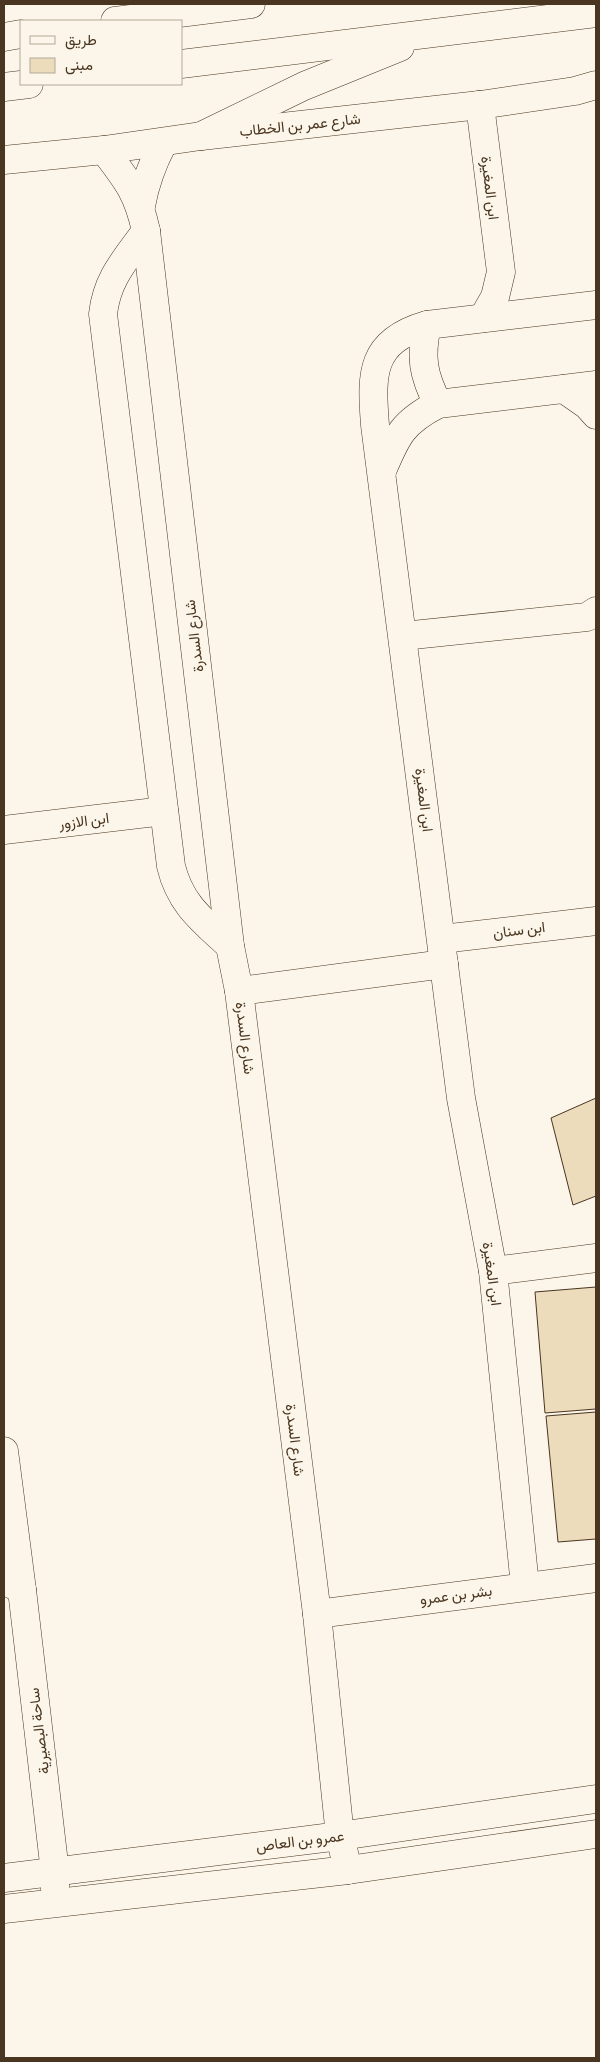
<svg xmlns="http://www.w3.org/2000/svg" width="600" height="2062" font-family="Barlow,Vazirmatn,sans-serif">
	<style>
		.building { fill: #ecdcbc; stroke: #4a3520 }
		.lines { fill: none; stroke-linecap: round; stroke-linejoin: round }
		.minor-casing { stroke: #4a3520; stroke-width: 29 }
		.major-casing { stroke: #4a3520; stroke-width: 29 }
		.minor { stroke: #fbf6e9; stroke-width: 28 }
		.major { stroke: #fbf6e9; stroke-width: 28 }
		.labels { text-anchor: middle; stroke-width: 4; stroke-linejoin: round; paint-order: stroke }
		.street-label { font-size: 15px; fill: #4a3520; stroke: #fbf6e9 }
	</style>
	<rect width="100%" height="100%" fill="#fbf6e9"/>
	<g class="building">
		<path d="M596 1098V1196L573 1205 551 1118Z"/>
		<path d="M596 1287V1409L545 1413 535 1292Z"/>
		<path d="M596 1412V1539L558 1542 546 1416Z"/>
	</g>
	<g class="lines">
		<g class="minor-casing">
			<g id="minor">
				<path d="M480 105 501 272 495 297 483 318"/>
				<path d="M104 150C127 180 138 193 146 231L230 946 239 991 317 1614 340 1836 348 1870"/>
				<path d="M4 160 104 150 201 136 480 105 575 91 596 85"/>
				<path d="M141 206C145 183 152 164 163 143"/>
				<path d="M146 231C126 259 107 278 103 314L171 866C180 904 202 920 230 946"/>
				<path d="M427 325C420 357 423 375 438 404"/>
				<path d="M564 389 587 405 596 415"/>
				<path d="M382 471C397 435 403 422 438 404L596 385"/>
				<path d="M403 636 587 617 596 611"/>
				<path d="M4 830 164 811"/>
				<path d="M442 939 596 921"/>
				<path d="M239 991 444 964"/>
				<path d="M493 1271 596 1258"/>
				<path d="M4 1451 22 1590 4 1580"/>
				<path d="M525 1586 493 1271 461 1098 375 425C371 374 370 341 427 325L596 305"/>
				<path d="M22 1590 55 1872V1889"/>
				<path d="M317 1614 596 1578"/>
				<path d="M4 1878 340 1836 596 1799"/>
				<path d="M4 1909 348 1870 596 1834"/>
			</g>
		</g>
		<g class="major-casing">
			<g id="major">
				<path d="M115 21 251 4"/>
				<path d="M4 37 21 34"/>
				<path d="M181 64 596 13"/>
				<path d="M4 87 29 84"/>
				<path d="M201 136 304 86 400 47"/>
			</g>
		</g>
		<use href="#minor" class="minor"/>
		<use href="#major" class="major"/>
	</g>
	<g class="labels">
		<g class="street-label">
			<text transform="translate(300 125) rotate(-6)" y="5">شارع عمر بن الخطاب</text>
			<text transform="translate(490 188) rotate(83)" y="5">ابن المغيرة</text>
			<text transform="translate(194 636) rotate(-97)" y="5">شارع السدرة</text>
			<text transform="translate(424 800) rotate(83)" y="5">ابن المغيرة</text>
			<text transform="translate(84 821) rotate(-7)" y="5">ابن الازور</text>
			<text transform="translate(519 930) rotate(-7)" y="5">ابن سنان</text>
			<text transform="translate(245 1038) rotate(83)" y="5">شارع السدرة</text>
			<text transform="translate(492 1274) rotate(82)" y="5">ابن المغيرة</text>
			<text transform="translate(295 1440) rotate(83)" y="5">شارع السدرة</text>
			<text transform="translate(456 1595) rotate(-7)" y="5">بشر بن عمرو</text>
			<text transform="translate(39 1731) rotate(-97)" y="5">ساحة البصيرية</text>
			<text transform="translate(300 1841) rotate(-7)" y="5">عمرو بن العاص</text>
		</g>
	</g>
	<rect width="600" height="2062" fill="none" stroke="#4a3520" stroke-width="10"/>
	<rect x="20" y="20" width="162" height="65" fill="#fbf6e9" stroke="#b4a999"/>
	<rect x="30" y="36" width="25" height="8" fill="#fbf6e9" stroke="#b4a999"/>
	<text x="65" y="45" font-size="15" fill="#4a3520">طريق</text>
	<rect x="30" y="58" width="25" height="15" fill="#ecdcbc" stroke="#b4a999"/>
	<text x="65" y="70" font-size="15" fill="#4a3520">مبنى</text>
</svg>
